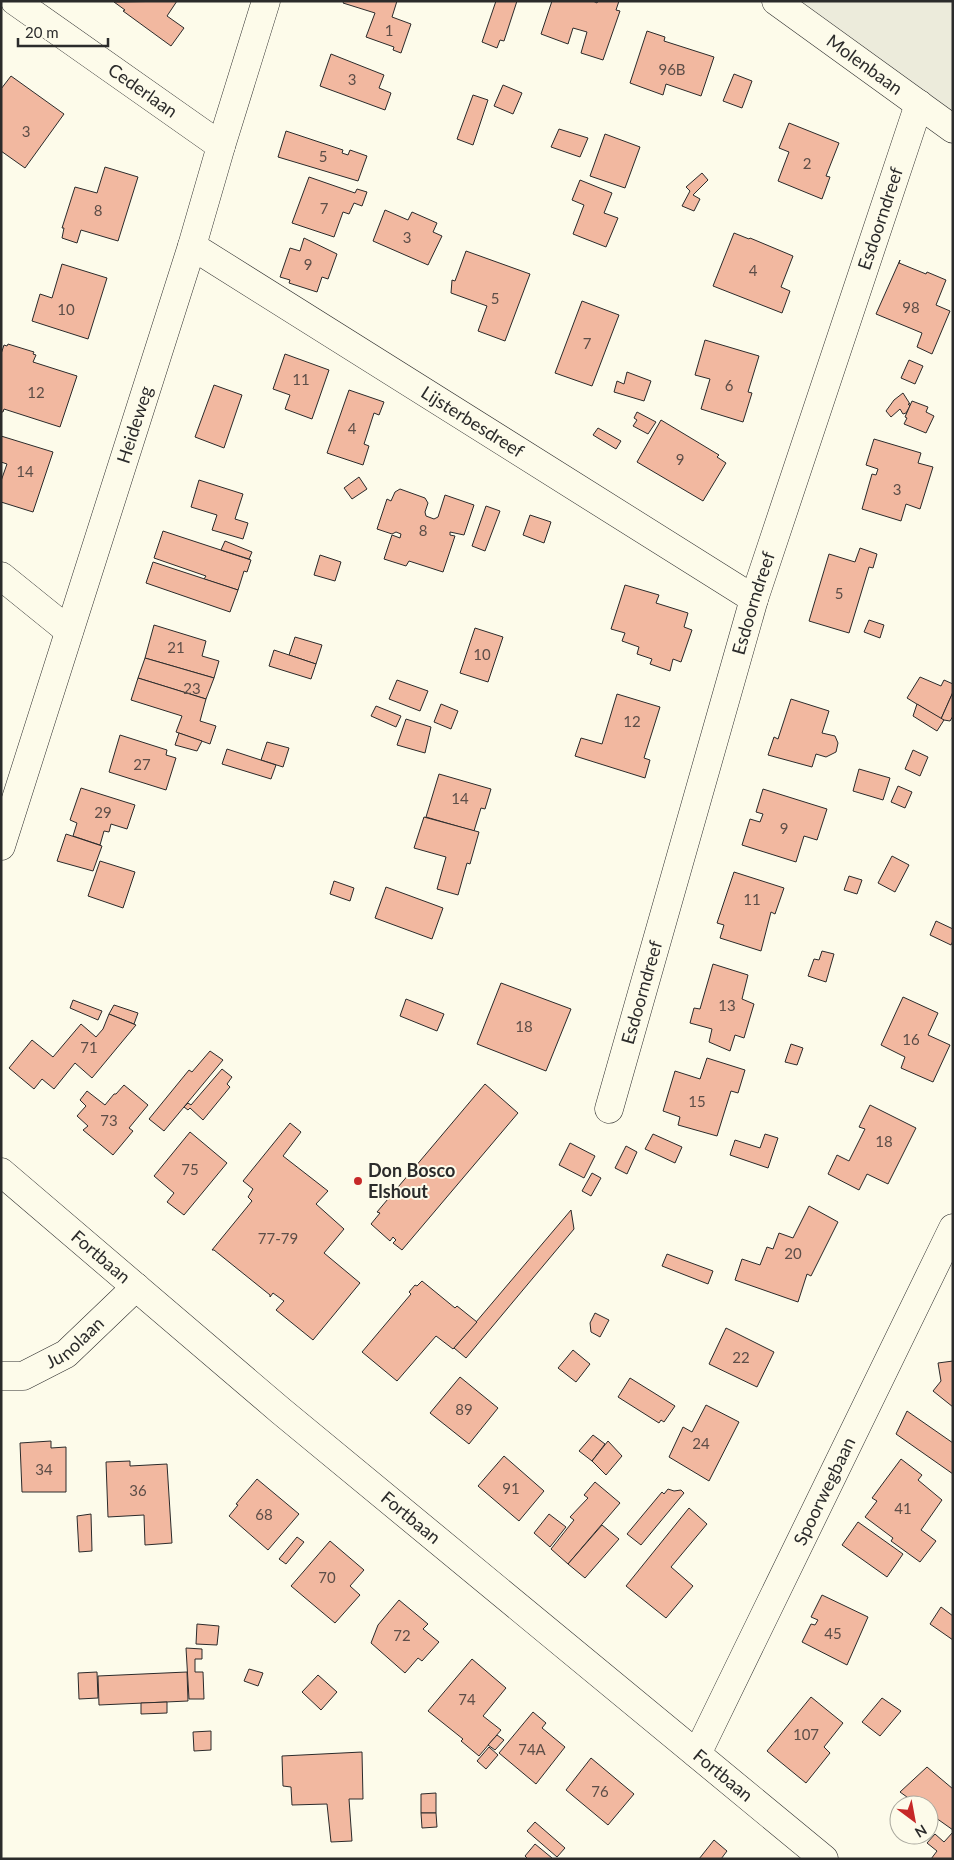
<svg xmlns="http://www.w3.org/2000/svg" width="954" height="1860" font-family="Lato,sans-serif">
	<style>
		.green { fill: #ecebdb; stroke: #74746e }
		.building { fill: #f2b8a0; stroke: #2b2b2b }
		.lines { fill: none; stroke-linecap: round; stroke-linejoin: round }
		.minor-casing { stroke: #2b2b2b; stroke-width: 29 }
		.minor { stroke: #fdfbea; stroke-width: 28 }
		.poi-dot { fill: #c62828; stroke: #fdfbea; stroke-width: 2 }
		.labels { text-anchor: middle; stroke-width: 4; stroke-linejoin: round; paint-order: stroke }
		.number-label { font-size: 15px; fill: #5d4e48 }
		.street-label { font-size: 18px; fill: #2b2b2b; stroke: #fdfbea }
		.poi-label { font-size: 18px; font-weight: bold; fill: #2b2b2b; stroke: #fdfbea; text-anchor: start }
	</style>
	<rect width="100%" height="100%" fill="#fdfbea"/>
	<path class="green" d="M774 1H953V127Z"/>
	<g class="building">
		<path d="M177 1 167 16 184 28 171 46 123 11 125 10 114 2Z"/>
		<path d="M344 1H397L392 17 411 24 401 53 393 50 394 47 366 37 375 13 343 3Z"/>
		<path d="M496 1H517L504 41 500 40 497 48 482 42Z"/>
		<path d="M552 1H593L597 3 598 1H619L616 10 620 11 603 60 581 53 587 32 573 28 568 44 541 34Z"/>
		<path d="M647 31 665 37 664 41 714 57 701 96 666 84 663 95 630 83Z"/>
		<path d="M331 54 384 75 379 88 391 93 385 110 320 86Z"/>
		<path d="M734 74 752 81 742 108 723 101Z"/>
		<path d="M11 76 64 114 25 168 1 151V89Z"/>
		<path d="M503 85 522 93 513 114 494 106Z"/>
		<path d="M473 95 488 100 473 145 457 139Z"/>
		<path d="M789 123 839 143 826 176 830 177 822 199 778 181 789 152 779 148Z"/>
		<path d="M559 129 588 138 580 157 551 147Z"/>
		<path d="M286 131 343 150 342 153 348 155 350 150 367 156 358 181 278 157Z"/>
		<path d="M605 134 640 147 625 188 590 176Z"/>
		<path d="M105 167 138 177 118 241 81 230 77 243 62 238 64 228H62L75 187 97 193Z"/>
		<path d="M702 173 708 180 693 195 700 199 694 211 682 206 690 191 686 187Z"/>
		<path d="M309 177 355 193 357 189 367 192 362 206 354 203 349 214 343 212 334 237 292 223Z"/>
		<path d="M580 180 612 193 604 213 618 218 606 247 573 234 584 205 572 200Z"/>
		<path d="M385 210 408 220 412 212 437 223 433 232 442 236 428 265 373 241Z"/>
		<path d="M734 233 749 239 750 238 793 256 781 287 790 291 782 313 713 286Z"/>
		<path d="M304 238 337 254 328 279 322 277 317 292 289 283 290 280 280 277 290 248 300 251Z"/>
		<path d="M466 251 530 274 505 341 478 331 487 306 451 293 452 280 455 281Z"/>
		<path d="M900 260 899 263 926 274 927 272 946 280 936 305 950 311 932 354 917 347 922 333 876 314Z"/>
		<path d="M62 264 107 278 88 339 32 321 40 294 52 298Z"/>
		<path d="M582 301 619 315 592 386 555 373Z"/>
		<path d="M705 340 759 356 748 392 752 393 743 422 701 409 710 379 695 375Z"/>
		<path d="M8 344 34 352 33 354 36 355 33 362 77 376 60 427 4 409 3 412H1V354L4 345 7 346Z"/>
		<path d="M285 354 329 370 312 419 285 409 290 395 273 389Z"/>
		<path d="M909 360 923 366 915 384 901 378Z"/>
		<path d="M627 372 651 381 644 401 614 392 617 381 624 384Z"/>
		<path d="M214 385 242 395 224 448 195 437Z"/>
		<path d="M349 390 384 402 379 415 374 413 364 444 369 446 363 465 327 453Z"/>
		<path d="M903 393 910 404H908L910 406 906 413 903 414 900 409 891 417 886 411 894 400Z"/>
		<path d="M912 401 928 407 926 412 934 416 926 433 904 424 907 418 905 417Z"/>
		<path d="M637 412 656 422 648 434 633 426 637 420 634 418Z"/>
		<path d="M661 420 719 455 717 457 726 463 703 501 637 462Z"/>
		<path d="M598 428 621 441 616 449 593 435Z"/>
		<path d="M1 436 53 452 33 512 1 502V481L7 464 1 462Z"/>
		<path d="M874 439 921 453 918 463 933 467 920 509 906 504 901 521 862 509 872 474 876 475 878 469 866 465Z"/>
		<path d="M359 477 367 489 352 499 344 488Z"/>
		<path d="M199 480 243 494 235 519 248 523 243 539 212 530 217 515 191 507Z"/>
		<path d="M400 489 425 498 428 503 425 512 426 516 434 519 438 517 445 495 474 505 464 535 450 532V535L455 536 443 572 409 561 406 566 384 559 392 535 400 538 401 534 396 532 392 534 377 529 387 499 391 501 395 492Z"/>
		<path d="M486 506 500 511 485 551 472 546Z"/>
		<path d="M530 515 551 522 544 543 523 535Z"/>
		<path d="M163 531 251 560 247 572 244 571 238 590 204 579 206 576 154 558Z"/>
		<path d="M225 541 252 552 249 559 221 550Z"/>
		<path d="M860 548 877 554 873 568 869 567 849 633 809 621 829 554 855 562Z"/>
		<path d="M320 555 341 562 335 581 314 575Z"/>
		<path d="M153 562 238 590 230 612 146 583Z"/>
		<path d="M625 585 659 595 656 603 688 613 684 627 692 630 681 662 673 659 670 671 650 664 652 659 637 654 639 647 622 641 625 633 611 629Z"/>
		<path d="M869 620 884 625 880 638 864 632Z"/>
		<path d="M154 625 206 641 202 656 219 661 214 678 145 658Z"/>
		<path d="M475 628 503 637 488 682 460 673Z"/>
		<path d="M295 637 322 645 316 664 289 655Z"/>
		<path d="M274 650 316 664 311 679 269 666Z"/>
		<path d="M145 658 214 678 206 699 138 678Z"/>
		<path d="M920 677 941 686 944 680 953 684V692L941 719 907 698Z"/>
		<path d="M138 678 206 699 200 721 216 726 210 744 176 732 182 716 131 700Z"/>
		<path d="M397 680 428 691 420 711 389 699Z"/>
		<path d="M953 692V716L950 721 944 720 941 719Z"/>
		<path d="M617 694 660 707 644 758 650 760 645 778 575 756 581 738 602 744Z"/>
		<path d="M791 699 829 711 822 733 835 736 838 743 836 752 826 757 816 754 812 767 768 755 774 737 778 739Z"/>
		<path d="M441 704 458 711 451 729 434 722Z"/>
		<path d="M917 704 944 720 937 731 913 716Z"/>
		<path d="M376 706 401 716 396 727 371 716Z"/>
		<path d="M406 719 431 727 425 753 397 745Z"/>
		<path d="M179 733 202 741 197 751 175 745Z"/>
		<path d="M120 735 167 750 166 755 176 758 166 790 109 772Z"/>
		<path d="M267 742 289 748 283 767 261 760Z"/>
		<path d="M227 749 276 765 271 779 222 764Z"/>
		<path d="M913 750 928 757 920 776 905 769Z"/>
		<path d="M859 769 890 778 883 800 853 791Z"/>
		<path d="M439 774 491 789 485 809 481 808 474 831 426 817Z"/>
		<path d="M898 786 912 792 905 808 891 802Z"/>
		<path d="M81 788 135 805 127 829 111 824 109 832 104 831 100 845 73 836 77 823 70 820Z"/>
		<path d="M763 789 827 809 817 840 804 836 796 862 742 845 750 819 760 822 763 814 756 812Z"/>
		<path d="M424 817 479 832 470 864 467 863 458 895 437 889 446 857 414 848Z"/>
		<path d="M66 834 102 846 93 871 57 861Z"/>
		<path d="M892 856 909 865 895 892 878 883Z"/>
		<path d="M100 861 135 872 123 908 88 896Z"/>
		<path d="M734 872 784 888 775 914 771 912 761 951 720 938 724 925 717 923Z"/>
		<path d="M849 876 862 880 857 894 844 890Z"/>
		<path d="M334 881 354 888 350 901 330 894Z"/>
		<path d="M386 887 443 908 432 939 375 918Z"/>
		<path d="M936 921 953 929V941L951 945 930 935Z"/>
		<path d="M822 951 834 954 826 982 808 976 814 959 819 960Z"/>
		<path d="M713 964 748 975 742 999 754 1004 744 1038 735 1035 730 1051 709 1042 712 1029 690 1023 694 1008 700 1009Z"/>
		<path d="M501 983 571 1009 546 1071 477 1044Z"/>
		<path d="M903 997 938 1013 928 1035 950 1045 933 1082 901 1068 905 1057 881 1045Z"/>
		<path d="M406 999 444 1014 437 1031 400 1016Z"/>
		<path d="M73 1000 102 1011 98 1020 70 1008Z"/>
		<path d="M114 1005 138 1013 134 1024 109 1014Z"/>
		<path d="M109 1014 136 1025 92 1078 75 1063 54 1089 42 1079 34 1089 9 1068 32 1040 53 1057 81 1024 96 1037 103 1029Z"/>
		<path d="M791 1044 803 1048 797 1065 785 1062Z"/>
		<path d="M210 1051 223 1060 164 1131 149 1119 189 1070 192 1072Z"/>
		<path d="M707 1058 745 1070 738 1093 731 1091 717 1136 678 1125 680 1117 663 1111 675 1071 700 1079Z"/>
		<path d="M222 1069 232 1077 227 1084 230 1087 203 1120 190 1108 188 1110 184 1107 188 1103 191 1105Z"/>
		<path d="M485 1084 518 1113 402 1250 393 1243 396 1240 393 1237 390 1241 371 1224 380 1213 377 1212Z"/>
		<path d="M124 1085 148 1105 129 1128 133 1131 113 1155 83 1130 88 1126 77 1116 86 1106 80 1100 87 1091 105 1105 114 1094H116Z"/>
		<path d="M870 1105 916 1128 888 1184 867 1174 859 1190 828 1174 837 1155 849 1161 865 1129 859 1127Z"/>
		<path d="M290 1123 301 1132 283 1156 328 1191 316 1204 344 1229 324 1253 360 1283 313 1340 276 1310 284 1301 273 1293 270 1297V1295L214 1250H212L252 1201 248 1197 253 1189 243 1181Z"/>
		<path d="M190 1132 227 1163 184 1215 167 1202 174 1193 154 1176Z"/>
		<path d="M653 1134 682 1147 675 1163 645 1149Z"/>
		<path d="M765 1134 778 1138 768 1168 730 1155 735 1140 760 1148Z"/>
		<path d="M570 1143 595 1156 584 1178 559 1165Z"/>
		<path d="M626 1146 637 1152 627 1174 615 1168Z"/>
		<path d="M592 1173 601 1178 591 1196 582 1191Z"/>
		<path d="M809 1206 838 1222 811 1276 807 1274 798 1302 735 1280 742 1259 760 1265 767 1247 773 1249 779 1233 793 1238Z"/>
		<path d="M571 1210 574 1229 466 1358 454 1348Z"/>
		<path d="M667 1254 713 1271 708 1284 662 1266Z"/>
		<path d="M422 1281 455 1308 457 1306 477 1322 453 1349 436 1336 397 1381 362 1352 411 1294 409 1292 415 1285 417 1286Z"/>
		<path d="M595 1313 609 1320 600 1337 591 1332 590 1323Z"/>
		<path d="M726 1328 774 1352 757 1387 709 1364Z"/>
		<path d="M573 1350 590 1364 576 1382 558 1368Z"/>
		<path d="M953 1361V1407L933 1391 941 1381 938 1363Z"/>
		<path d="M460 1377 498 1408 469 1444 430 1413Z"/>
		<path d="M630 1378 675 1406 664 1422 661 1420 659 1423 618 1397Z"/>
		<path d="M706 1405 739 1422 709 1481 669 1457 683 1427 692 1432Z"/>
		<path d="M907 1411 953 1443V1474L896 1434Z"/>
		<path d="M593 1435 605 1444 592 1461 579 1451Z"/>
		<path d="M51 1441V1448L66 1447V1492H22L20 1443Z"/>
		<path d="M608 1441 622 1456 606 1475 592 1461Z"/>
		<path d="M504 1456 544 1491 519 1521 478 1486Z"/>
		<path d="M901 1459 922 1475 918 1480 942 1500 921 1530 936 1541 920 1562 891 1541 893 1538 865 1517 877 1501 872 1498Z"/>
		<path d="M130 1461V1466L167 1464 172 1543 145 1545 144 1515 108 1517 106 1462Z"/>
		<path d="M257 1479 299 1514 268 1550 229 1516 238 1505 236 1504Z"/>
		<path d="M595 1482 620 1503 568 1564 551 1549 574 1520 570 1517 588 1498 584 1495Z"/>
		<path d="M668 1489 674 1491 681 1490 684 1493 641 1545 627 1534 662 1492 664 1494Z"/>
		<path d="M689 1508 707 1524 671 1567 693 1586 666 1618 626 1586Z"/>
		<path d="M91 1514 92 1551 79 1552 77 1516Z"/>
		<path d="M549 1514 566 1527 550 1547 534 1533Z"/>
		<path d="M858 1522 903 1554 887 1577 842 1545Z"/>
		<path d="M602 1525 619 1539 585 1578 568 1564Z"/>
		<path d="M297 1537 304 1542 286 1564 279 1559Z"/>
		<path d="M330 1541 364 1570 350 1586 360 1595 335 1623 291 1586Z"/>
		<path d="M822 1595 868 1617 847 1665 802 1642 811 1624 815 1625 818 1620 811 1617Z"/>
		<path d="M399 1600 428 1624 423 1629 439 1642 422 1661 418 1658 405 1673 371 1643 378 1625Z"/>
		<path d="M941 1607 953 1616V1640L930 1624Z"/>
		<path d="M197 1624 219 1626 217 1645 196 1644Z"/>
		<path d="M186 1648 202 1649V1659H195V1672H203L204 1699H189Z"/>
		<path d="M472 1659 506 1688 483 1716 501 1730 479 1756 461 1741 463 1739 428 1711Z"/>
		<path d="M249 1669 263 1673 258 1686 244 1681Z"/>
		<path d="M97 1672 98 1698 79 1699 78 1673Z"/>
		<path d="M187 1672 188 1701 99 1705 98 1676Z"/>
		<path d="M318 1675 337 1692 321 1710 302 1692Z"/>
		<path d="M811 1697 843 1723 824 1747 830 1753 806 1783 767 1751Z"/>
		<path d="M882 1698 901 1711 880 1736 862 1722Z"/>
		<path d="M167 1702V1713L141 1714V1703Z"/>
		<path d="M533 1712 546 1723 542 1728 565 1747 536 1784 499 1753Z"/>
		<path d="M211 1731V1750L194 1751 193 1732Z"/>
		<path d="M497 1735 504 1740 495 1750 488 1745Z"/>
		<path d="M489 1747 498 1755 486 1769 477 1761Z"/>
		<path d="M362 1752 363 1799H349L352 1841 331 1842 327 1804 292 1805 291 1787 283 1786 282 1756Z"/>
		<path d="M591 1758 634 1794 608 1825 566 1790Z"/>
		<path d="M927 1767 953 1789V1830L929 1813V1805H918L900 1792Z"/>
		<path d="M436 1793V1813H421V1794Z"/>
		<path d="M421 1813H436L437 1827 422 1828Z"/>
		<path d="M535 1822 565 1848 557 1857 527 1831Z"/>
		<path d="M953 1832V1859H931L937 1851 927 1843 935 1834 944 1842Z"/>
		<path d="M714 1840 727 1851 721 1859H699Z"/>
		<path d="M535 1844 552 1858 551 1859H528L525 1856Z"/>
	</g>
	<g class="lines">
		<g class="minor-casing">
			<g id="minor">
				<path id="s1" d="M15 1 221 146"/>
				<path id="s2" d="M776 1 953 129"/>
				<path id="s3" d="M192 246 754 599"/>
				<path d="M1 576 69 631"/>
				<path id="s4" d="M1 846 192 246 221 146 266 1"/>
				<path id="s5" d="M609 1109 754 599 919 104"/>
				<path id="s6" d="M1 1172 281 1411 824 1859"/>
				<path id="s7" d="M1 1376H23L66 1354 136 1287"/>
				<path id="s8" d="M697 1754 953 1228"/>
			</g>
		</g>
		<use href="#minor" class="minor"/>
	</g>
	<circle class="poi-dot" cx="358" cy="1181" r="5"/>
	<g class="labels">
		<g class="number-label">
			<text x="389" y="36">1</text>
			<text x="672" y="75">96B</text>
			<text x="352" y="85">3</text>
			<text x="26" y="137">3</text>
			<text x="323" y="162">5</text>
			<text x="807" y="169">2</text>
			<text x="324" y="214">7</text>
			<text x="98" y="216">8</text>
			<text x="407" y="243">3</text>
			<text x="308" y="270">9</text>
			<text x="753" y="276">4</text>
			<text x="495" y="304">5</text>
			<text x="911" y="313">98</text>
			<text x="66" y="315">10</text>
			<text x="587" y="349">7</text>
			<text x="301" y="385">11</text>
			<text x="729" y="391">6</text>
			<text x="36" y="398">12</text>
			<text x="352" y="434">4</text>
			<text x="680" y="465">9</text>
			<text x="25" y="477">14</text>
			<text x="897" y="495">3</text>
			<text x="423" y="536">8</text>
			<text x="839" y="599">5</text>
			<text x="176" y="653">21</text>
			<text x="482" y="660">10</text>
			<text x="192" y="694">23</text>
			<text x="632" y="727">12</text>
			<text x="142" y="770">27</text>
			<text x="460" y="804">14</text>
			<text x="103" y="818">29</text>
			<text x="784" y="834">9</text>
			<text x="752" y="905">11</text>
			<text x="727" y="1011">13</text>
			<text x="524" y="1032">18</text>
			<text x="911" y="1045">16</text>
			<text x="89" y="1053">71</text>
			<text x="697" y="1107">15</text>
			<text x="109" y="1126">73</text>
			<text x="884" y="1147">18</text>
			<text x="190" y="1175">75</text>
			<text x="278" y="1244">77-79</text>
			<text x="793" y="1259">20</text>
			<text x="741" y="1363">22</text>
			<text x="464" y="1415">89</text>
			<text x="701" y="1449">24</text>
			<text x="44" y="1475">34</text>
			<text x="511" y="1494">91</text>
			<text x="138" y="1496">36</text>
			<text x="903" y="1514">41</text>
			<text x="264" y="1520">68</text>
			<text x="327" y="1583">70</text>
			<text x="833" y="1639">45</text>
			<text x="402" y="1641">72</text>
			<text x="467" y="1705">74</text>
			<text x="806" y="1740">107</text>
			<text x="532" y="1755">74A</text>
			<text x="600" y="1797">76</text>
		</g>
		<g class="street-label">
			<text dy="6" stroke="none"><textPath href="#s2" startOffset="109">Molenbaan</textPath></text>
			<text dy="6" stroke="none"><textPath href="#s1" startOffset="156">Cederlaan</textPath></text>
			<text dy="6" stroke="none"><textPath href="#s5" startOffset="931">Esdoorndreef</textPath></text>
			<text dy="6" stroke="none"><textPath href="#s3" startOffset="331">Lijsterbesdreef</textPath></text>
			<text dy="6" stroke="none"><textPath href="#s4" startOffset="442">Heideweg</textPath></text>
			<text dy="6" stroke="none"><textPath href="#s5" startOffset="526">Esdoorndreef</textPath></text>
			<text dy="6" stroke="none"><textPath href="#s5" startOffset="121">Esdoorndreef</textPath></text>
			<text dy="6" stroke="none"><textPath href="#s6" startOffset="131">Fortbaan</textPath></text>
			<text dy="6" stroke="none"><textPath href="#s7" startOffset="84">Junolaan</textPath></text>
			<text dy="6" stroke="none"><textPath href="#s8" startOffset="292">Spoorwegbaan</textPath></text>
			<text dy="6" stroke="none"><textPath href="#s6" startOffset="536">Fortbaan</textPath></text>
			<text dy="6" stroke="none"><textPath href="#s6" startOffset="941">Fortbaan</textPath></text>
		</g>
		<g class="poi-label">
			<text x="368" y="1177">Don Bosco<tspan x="368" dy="21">Elshout</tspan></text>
		</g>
	</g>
	<rect width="954" height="1860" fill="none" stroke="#2b2b2b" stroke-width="5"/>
	<g transform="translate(914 1820) rotate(148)"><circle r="24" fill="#fdfbea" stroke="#a9a89e"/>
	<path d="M0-4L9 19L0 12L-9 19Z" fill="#c62828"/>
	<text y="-8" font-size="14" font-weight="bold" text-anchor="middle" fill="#2b2b2b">N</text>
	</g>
	<path d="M18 38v8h90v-8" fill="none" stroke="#2b2b2b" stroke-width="2.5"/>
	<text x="25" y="38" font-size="15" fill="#2b2b2b" stroke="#fdfbea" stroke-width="4" paint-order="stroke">20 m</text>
</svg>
